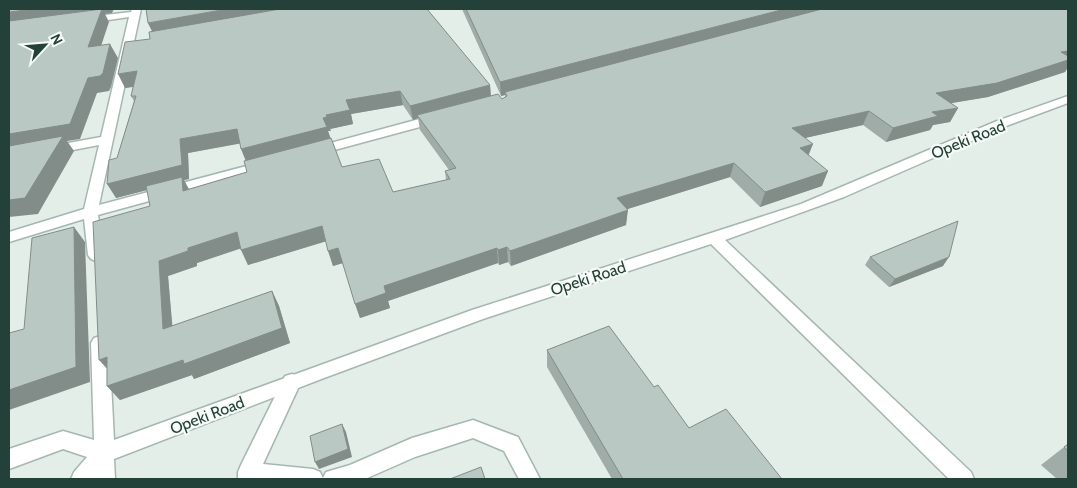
<svg xmlns="http://www.w3.org/2000/svg" width="1077" height="488" font-family="Cabin,sans-serif">
	<style>
		.lines { fill: none; stroke-linecap: round; stroke-linejoin: round }
		.lane-casing { stroke: #a6b6b1; stroke-width: 3 }
		.street-casing { stroke: #a6b6b1; stroke-width: 3 }
		.lane { fill: #fff; fill-rule: evenodd }
		.street { fill: #fff; fill-rule: evenodd }
		.wall { fill: #9faca8; fill-rule: evenodd }
		.shaded-wall { fill: #828c88 }
		.building { fill: #b9c8c3; stroke: #828c88 }
		.labels { text-anchor: middle; stroke-width: 4.5; stroke-linejoin: round; paint-order: stroke }
		.street-label { font-size: 16px; fill: #234039; stroke: #f5faf7 }
	</style>
	<rect width="100%" height="100%" fill="#e4eee9"/>
	<g class="lines">
		<g class="lane-casing">
			<path id="lane" d="M292 374 299 376 301 382 263 464 313 469 320 472 323 478 326 472 350 465 412 438 473 420 518 437 540 479H519L504 451 473 438 415 457 365 479H238V472L241 465 285 376Z"/>
		</g>
		<g class="street-casing">
			<g id="street">
				<path d="M132 9H141L99 205 265 161 272 165 270 168 98 215 104 255 101 259 96 261 91 259 88 255 84 219 9 242V232L84 209 99 145 52 154 46 150 52 146 101 137 129 17 88 23 83 20 88 17 131 12Z"/>
				<path d="M1068 96V103L1006 126 844 197 725 240 971 472 974 479H949L711 244 483 319 324 378 114 459 115 479H71L74 472 87 457 63 449 9 469V449L63 431 94 440 91 343 94 338 100 336 106 338 109 343 114 440 472 310 801 204 997 121Z"/>
				<path d="M438 114 442 115 444 118 442 121 316 155 310 151 312 148Z"/>
			</g>
		</g>
		<use href="#lane" class="lane"/>
		<use href="#street" class="street"/>
	</g>
	<g class="wall">
		<path d="M462 9H1068V67L1065 72 988 97 951 103 958 108 950 122 933 125 930 130 886 142 863 125 805 138 809 156 822 186 760 207 730 177 627 209 626 225 511 266 508 262 499 265 498 263 388 301 390 308 360 318 343 263 333 266 326 241 248 265 241 248 197 263V266L168 276 172 326 272 291 279 306 290 343 194 379 192 375 120 400 107 386 150 206 147 190 116 198 117 158 134 101 131 96 133 87 125 88 150 39 152 31 148 23 490 85 491 96 502 99 505 98V95L501 96ZM403 105 413 120 418 118 420 130 449 170 445 171 446 180 393 192 342 167 328 131H331L330 129 353 124 351 114ZM240 143 246 160 247 172 189 189 184 180 189 179 188 153Z"/>
		<path d="M870 257 943 266 889 287 865 265Z"/>
		<path d="M547 350 654 387 689 428 782 479H612L547 367Z"/>
		<path d="M1068 444V479H1057L1041 465Z"/>
	</g>
	<g class="shaded-wall">
		<path d="M35 9H114L112 13 105 14 109 22 96 61 9 24V12Z"/>
		<path d="M227 9H300L154 35 148 23Z"/>
		<path d="M785 9H830L505 92V95L501 96 500 82Z"/>
		<path d="M110 44 118 58 111 87 109 91 97 93 80 139 67 141 74 151 38 214 9 217V134Z"/>
		<path d="M1068 51V67L1065 72 988 97 928 107 936 93 1061 52Z"/>
		<path d="M137 71 144 85 125 88 118 74Z"/>
		<path d="M490 85 491 99 417 115 418 118 413 120 410 106Z"/>
		<path d="M400 91 403 105 351 114 353 124 330 129 331 131H328L331 141 247 164 241 149 323 118 346 100Z"/>
		<path d="M958 108 950 122 933 125 930 130 886 142 893 128 932 112Z"/>
		<path d="M869 111 863 125 787 142 792 128Z"/>
		<path d="M237 129 243 143 188 153 189 179 184 180 190 192 183 191 182 181 116 198 107 184 180 139Z"/>
		<path d="M813 144 807 159 800 148Z"/>
		<path d="M734 163 730 177 615 213 617 198Z"/>
		<path d="M828 171 822 186 760 207 765 192Z"/>
		<path d="M628 210 626 225 511 266 510 251Z"/>
		<path d="M322 226 327 241 248 265 241 250Z"/>
		<path d="M74 227 85 242 90 382 9 410V390Z"/>
		<path d="M237 232 245 247 197 263V266L168 276 174 344 163 329 159 261 188 248Z"/>
		<path d="M507 247 508 262 499 265 498 250Z"/>
		<path d="M338 248 343 263 333 266 328 251Z"/>
		<path d="M497 248 498 263 388 301 390 308 360 318 355 304 384 286Z"/>
		<path d="M949 257 943 266 889 287 895 279Z"/>
		<path d="M272 291 279 306 290 343 194 379 192 375 120 400 107 386 183 360Z"/>
		<path d="M107 357 112 374 99 360Z"/>
		<path d="M342 424 346 432 352 457 319 469 315 462Z"/>
	</g>
	<g class="building">
		<path d="M9 9H35L9 12Z"/>
		<path d="M102 9 88 47 110 44 103 73 100 76 88 78 70 124 9 134V21Z"/>
		<path d="M146 9H227L148 23Z"/>
		<path d="M280 9H427L490 85 410 106 400 91 346 100 350 110 326 115 327 117 323 118 327 127 241 149 237 129 180 139 182 165 107 184 109 160 117 158 136 96H131L137 71 118 74 125 42 150 39 149 32Z"/>
		<path d="M466 9H785L500 82Z"/>
		<path d="M822 9H1068V51L1061 52 1068 56V60L997 83 936 93 958 108 932 112 938 116 893 128 869 111 792 128 813 144 800 148 828 171 765 192 734 163 617 198 628 210 510 251 507 247 498 250 497 248 384 286 386 293 355 304 338 248 328 251 322 226 241 250 237 232 188 248V251L159 261 163 329 272 291 282 328 184 364 183 360 107 386V357L99 360 93 222 150 206 146 186 182 177 183 191 247 172 244 161 331 138 342 167 379 159 393 192 450 179 445 171 456 168 417 115 498 94 502 99 507 96 505 92Z"/>
		<path d="M63 136 25 198 9 200V146Z"/>
		<path d="M958 221 949 257 895 279 870 257Z"/>
		<path d="M74 227 76 367 9 390V333L24 329 32 238Z"/>
		<path d="M609 326 654 387 658 385 689 428 726 409 782 479H623L547 350Z"/>
		<path d="M342 424 348 449 315 462 310 436Z"/>
		<path d="M1068 444V451L1064 447Z"/>
		<path d="M481 467 485 479H450Z"/>
	</g>
	<g class="labels">
		<g class="street-label">
			<text transform="translate(968 139) rotate(-22)" y="6">Opeki Road</text>
			<text transform="translate(588 278) rotate(-18)" y="6">Opeki Road</text>
			<text transform="translate(207 415) rotate(-21)" y="6">Opeki Road</text>
		</g>
	</g>
	<rect width="1077" height="488" fill="none" stroke="#234039" stroke-width="20"/>
	<g transform="translate(45 45) rotate(64)" stroke="#f5faf7" stroke-width="4" paint-order="stroke">
	<path d="M0-4L9 19L0 12L-9 19Z" fill="#234039"/>
	<text y="-8" font-size="14" font-weight="bold" text-anchor="middle" fill="#234039">N</text>
	</g>
</svg>
